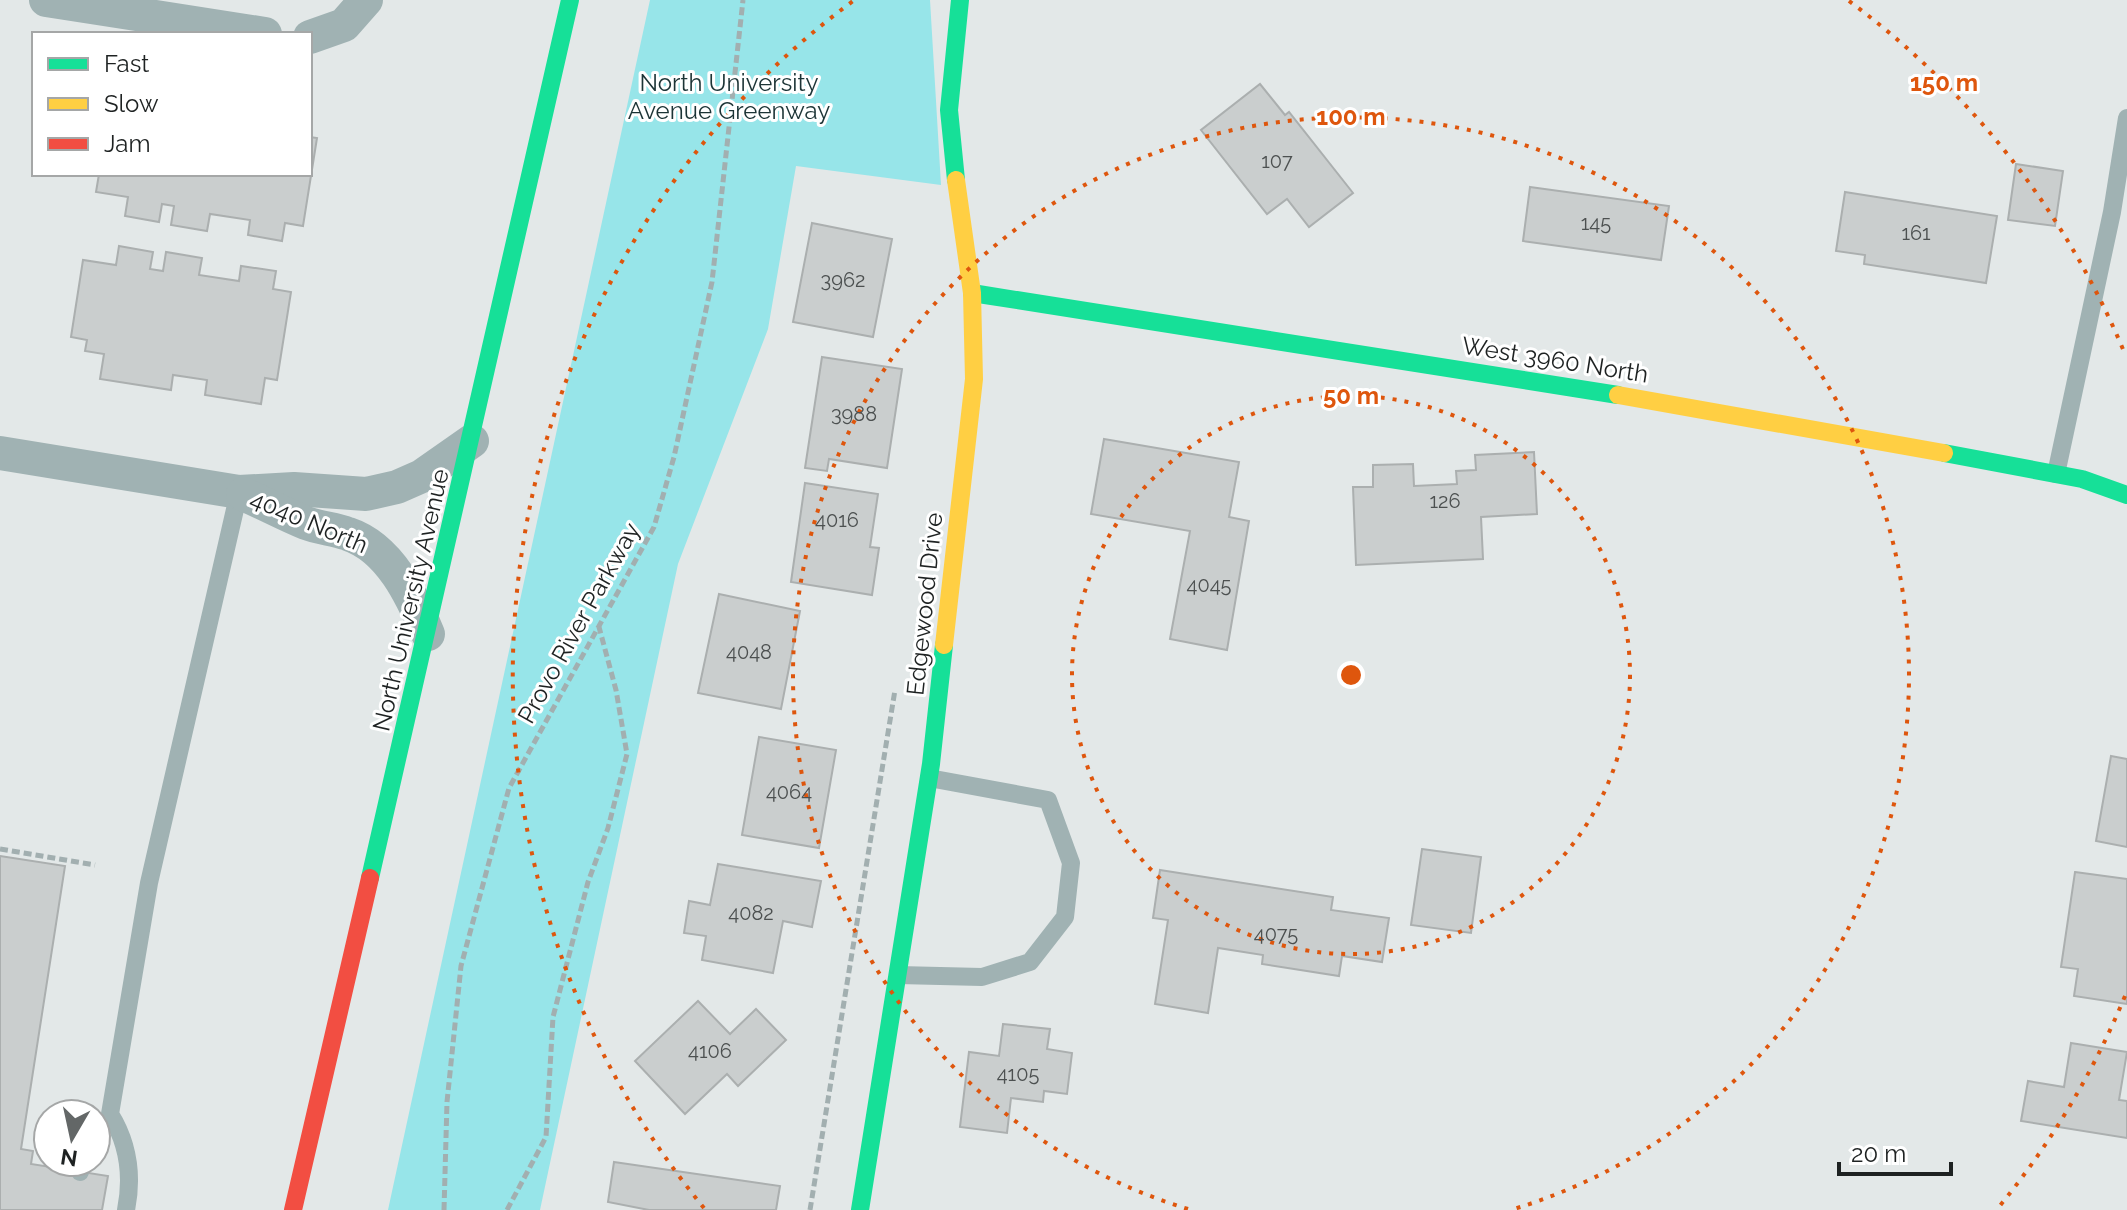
<svg xmlns="http://www.w3.org/2000/svg" width="2127" height="1210" font-family="Raleway,sans-serif">
	<style>
		.green { fill: #97e5e9 }
		.building { fill: #cacece; stroke: #abafaf; stroke-width: 2 }
		.lines { fill: none; stroke-linecap: round; stroke-linejoin: round }
		.path { stroke: #a2afb0; stroke-width: 5; stroke-dasharray: 8 4; stroke-linecap: butt }
		.lane { stroke: #a0b2b3; stroke-width: 18 }
		.street { stroke: #a0b2b3; stroke-width: 34 }
		.fast { stroke: #16e098; stroke-width: 18 }
		.slow { stroke: #ffcf43; stroke-width: 18 }
		.jam { stroke: #f24e42; stroke-width: 18 }
		.ring { fill: none; stroke: #de560d; stroke-width: 4; stroke-dasharray: 4 8 }
		.labels { text-anchor: middle; stroke-width: 6; stroke-linejoin: round; paint-order: stroke }
		.number-label { font-size: 20px; fill: #4c5050 }
		.park-label { font-size: 24px; fill: #1c3436; stroke: #fff }
		.street-label { font-size: 24px; fill: #1e2222; stroke: #fff }
		.centre { fill: #de560d; stroke: #fff; stroke-width: 4 }
		.ring-label { font-size: 24px; text-anchor: middle; font-weight: bold; fill: #de560d; stroke: #fff; stroke-width: 6; stroke-linejoin: round; paint-order: stroke }
	</style>
	<rect width="100%" height="100%" fill="#e3e8e8"/>
	<path class="green" d="M650 0H930L941 185 796 166 768 329 678 564 540 1210H388Z"/>
	<g class="building">
		<path d="M1260 84 1285 115 1289 112 1353 193 1309 227 1287 199 1267 214 1201 130Z"/>
		<path d="M310 137 317 138 303 226 285 223 282 241 248 235 250 220 210 214 207 231 171 225 174 206 162 204 159 222 125 216 128 197 96 192 99 174H310Z"/>
		<path d="M2016 164 2063 171 2055 226 2008 220Z"/>
		<path d="M1530 187 1669 206 1661 260 1523 241Z"/>
		<path d="M1845 192 1997 216 1986 283 1864 264 1865 255 1836 251Z"/>
		<path d="M812 223 892 239 873 337 793 322Z"/>
		<path d="M119 246 153 252 150 269 163 271 166 252 202 258 199 275 239 281 241 266 276 271 273 289 291 292 277 380 265 378 261 404 205 395 207 380 173 375 171 390 100 379 104 354 85 351 87 340 71 337 83 260 116 265Z"/>
		<path d="M822 357 902 369 887 468 829 459 827 471 805 468Z"/>
		<path d="M1104 439 1239 462 1229 517 1249 521 1227 650 1170 639 1190 531 1091 514Z"/>
		<path d="M1534 452 1537 514 1481 517 1483 559 1356 565 1353 487H1373V465L1413 464 1414 486 1457 484 1456 471 1476 470 1475 455Z"/>
		<path d="M805 483 878 494 870 547 879 548 872 595 791 582Z"/>
		<path d="M719 594 800 611 781 709 698 693Z"/>
		<path d="M759 737 836 750 819 848 742 835Z"/>
		<path d="M2111 756 2127 759V847L2096 841Z"/>
		<path d="M1422 849 1481 857 1471 933 1411 925Z"/>
		<path d="M0 856 65 866 21 1149 33 1151 31 1164 108 1176 102 1210H0Z"/>
		<path d="M718 864 821 881 812 927 783 921 773 973 702 960 706 936 684 933 689 901 710 905Z"/>
		<path d="M1160 870 1333 897 1331 910 1389 918 1382 962 1342 956 1339 976 1262 964 1263 955 1218 948 1208 1013 1155 1004 1168 920 1153 918Z"/>
		<path d="M2075 872 2127 879V1004L2074 996 2078 969 2061 967Z"/>
		<path d="M698 1001 730 1034 756 1009 786 1040 738 1086 727 1074 685 1114 635 1061Z"/>
		<path d="M1003 1024 1050 1029 1047 1049 1072 1053 1067 1094 1044 1091 1043 1102 1011 1098 1007 1133 960 1127 969 1052 999 1056Z"/>
		<path d="M2071 1043 2127 1052 2119 1100 2127 1101V1138L2021 1121 2028 1081 2064 1087Z"/>
		<path d="M614 1162 780 1186 776 1210H649L608 1202Z"/>
	</g>
	<g class="lines">
		<g class="path">
			<path d="M0 849 95 865"/>
			<path d="M444 1210 447 1102 461 966 509 788 654 527 674 457 712 282 743 0"/>
			<path d="M507 1210 546 1137 553 1017 588 882 608 828 627 754 616 690 599 627"/>
			<path d="M810 1210 895 690"/>
		</g>
		<g class="lane">
			<path d="M2056 474 2112 212 2127 118"/>
			<path d="M898 975 982 977 1030 962 1065 917 1071 863 1048 800 929 778"/>
			<path d="M80 1172 83 1162"/>
			<path d="M126 1210C133 1175 128 1143 110 1114L149 883 239 492"/>
		</g>
		<g class="street">
			<path d="M46 0 265 34"/>
			<path d="M310 37 344 25 366 0"/>
			<path d="M0 453 239 492 294 489 366 494 397 487 422 476 472 441"/>
			<path d="M243 494C264 503 284 514 306 523 319 528 335 529 348 534 390 548 412 596 428 634"/>
		</g>
		<g class="fast">
			<path d="M956 180 949 110 960 0"/>
			<path d="M972 293 1618 395"/>
			<path d="M1944 453 2082 479 2127 495"/>
			<path d="M370 878 570 0"/>
			<path d="M860 1210 931 764 944 645"/>
		</g>
		<g class="slow">
			<path d="M1618 395 1944 453"/>
			<path d="M944 645 974 379 972 293 956 180"/>
		</g>
		<path class="jam" d="M293 1210 370 878"/>
	</g>
	<g class="ring">
		<circle cx="1351" cy="675" r="279"/>
		<path d="M1188 1209A558 558 0 1 1 1514 1209"/>
		<path d="M2125 996A838 838 0 0 1 1998 1208M704 1208A838 838 0 0 1 853 1M1849 1A838 838 0 0 1 2125 354"/>
	</g>
	<g class="labels">
		<g class="number-label">
			<text x="1277" y="168">107</text>
			<text x="1596" y="230">145</text>
			<text x="1916" y="240">161</text>
			<text x="843" y="287">3962</text>
			<text x="854" y="421">3988</text>
			<text x="1445" y="508">126</text>
			<text x="837" y="527">4016</text>
			<text x="1209" y="592">4045</text>
			<text x="749" y="659">4048</text>
			<text x="789" y="799">4064</text>
			<text x="751" y="920">4082</text>
			<text x="1276" y="941">4075</text>
			<text x="710" y="1058">4106</text>
			<text x="1018" y="1081">4105</text>
		</g>
		<g class="park-label">
			<text x="729" y="91">North University<tspan x="729" dy="28">Avenue Greenway</tspan></text>
		</g>
		<g class="street-label">
			<text transform="translate(1555 360) rotate(9)" y="8">West 3960 North</text>
			<text transform="translate(309 522) rotate(23)" y="8">4040 North</text>
			<text transform="translate(411 600) rotate(-77)" y="8">North University Avenue</text>
			<text transform="translate(925 604) rotate(-84)" y="8">Edgewood Drive</text>
			<text transform="translate(579 623) rotate(-61)" y="8">Provo River Parkway</text>
		</g>
	</g>
	<circle cx="1351" cy="675" r="12" class="centre"/>
	<g class="ring-label">
		<text x="1944" y="91">150 m</text>
		<text x="1351" y="125">100 m</text>
		<text x="1351" y="404">50 m</text>
	</g>
	<rect x="32" y="32" width="280" height="144" fill="#ffffff" stroke="#a5a7a7" stroke-width="2"/>
	<rect x="48" y="58" width="40" height="12" fill="#16e098" stroke="#a5a7a7" stroke-width="2"/>
	<text x="104" y="72" font-size="24" fill="#1e2222">Fast</text>
	<rect x="48" y="98" width="40" height="12" fill="#ffcf43" stroke="#a5a7a7" stroke-width="2"/>
	<text x="104" y="112" font-size="24" fill="#1e2222">Slow</text>
	<rect x="48" y="138" width="40" height="12" fill="#f24e42" stroke="#a5a7a7" stroke-width="2"/>
	<text x="104" y="152" font-size="24" fill="#1e2222">Jam</text>
	<g transform="translate(72 1138) rotate(189)"><circle r="38" fill="#ffffff" stroke="#a5a7a7" stroke-width="2"/>
	<path d="M0-6L14 30L0 20L-14 30Z" fill="#636767"/>
	<text y="-12" font-size="22" font-weight="bold" text-anchor="middle" fill="#1e2222">N</text>
	</g>
	<path d="M1839 1162v12h112v-12" fill="none" stroke="#1e2222" stroke-width="4"/>
	<text x="1851" y="1162" font-size="24" fill="#1e2222" stroke="#ffffff" stroke-width="6" paint-order="stroke">20 m</text>
</svg>
